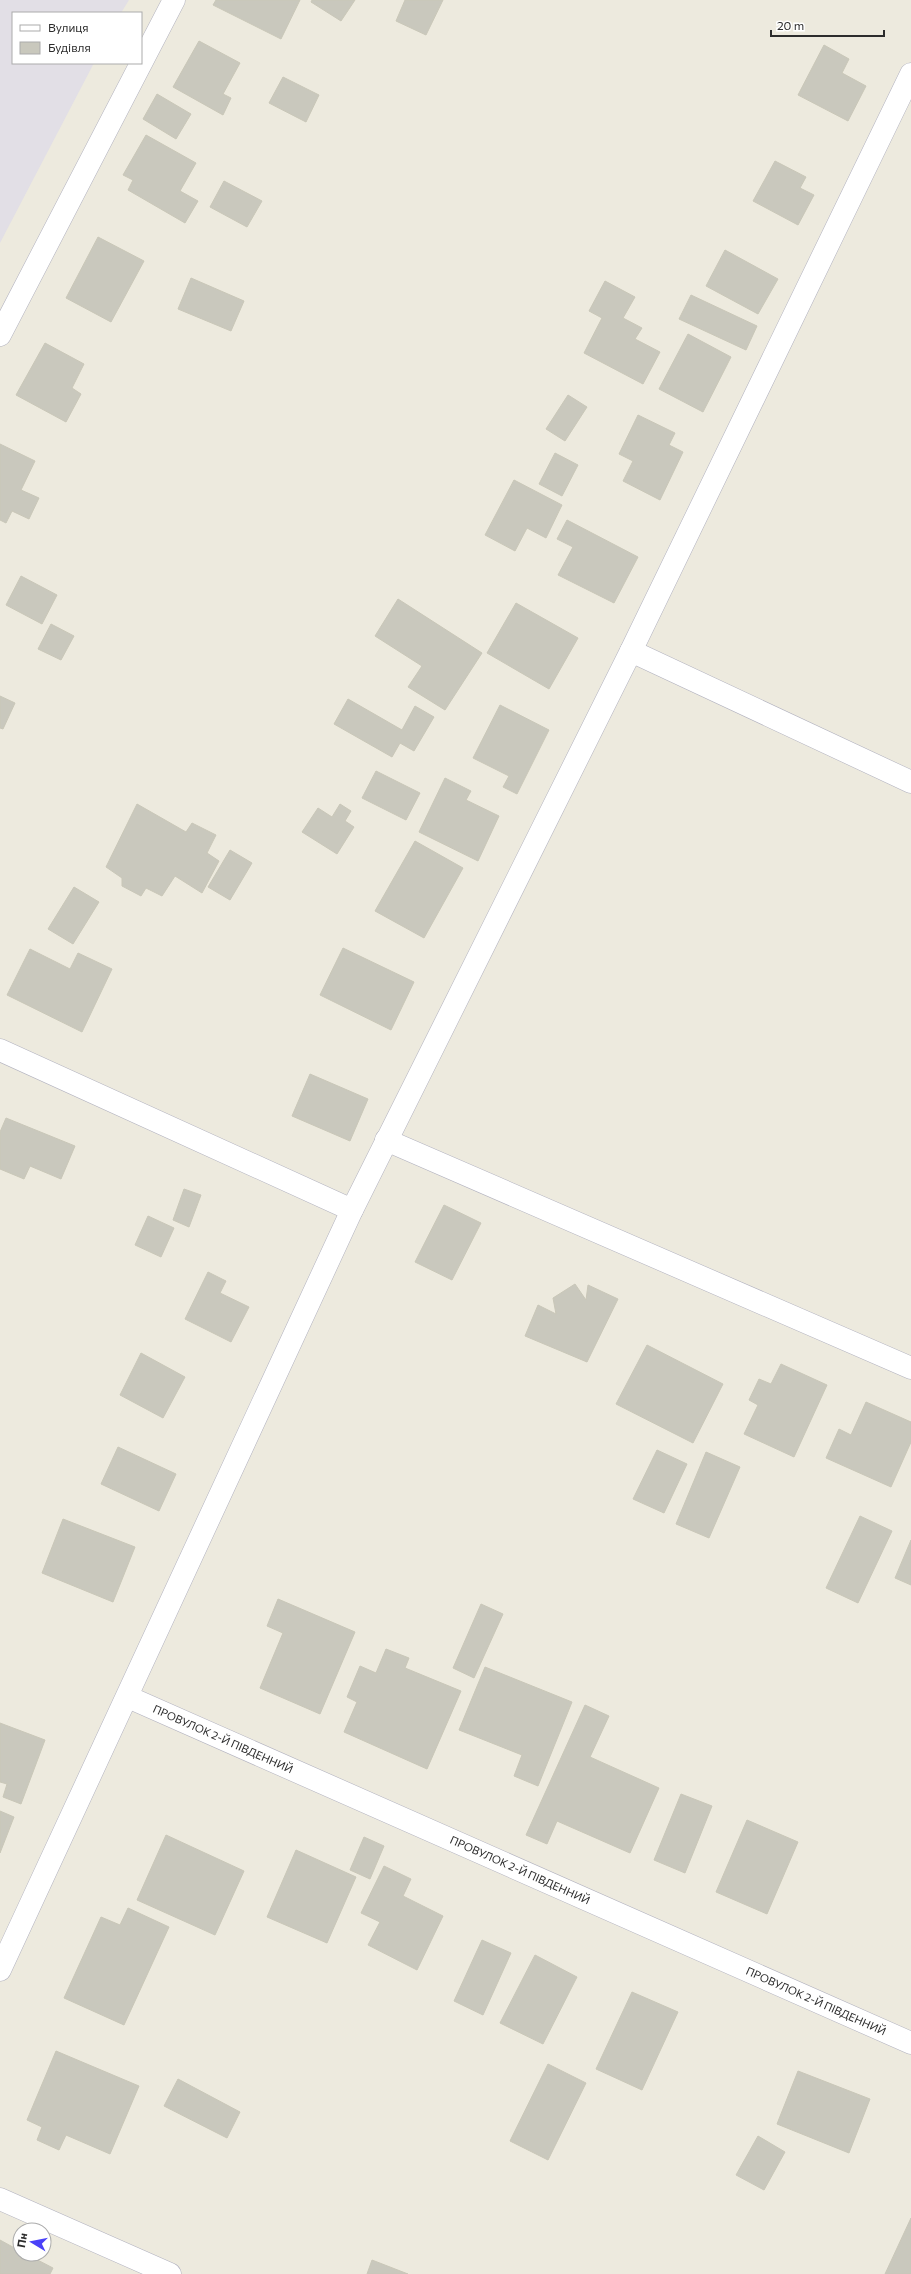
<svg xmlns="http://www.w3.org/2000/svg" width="911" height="2274" font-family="Commissioner,sans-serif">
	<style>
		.industrial { fill: #e2dfe6 }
		.building { fill: #c9c8bd; stroke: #c9c7b8 }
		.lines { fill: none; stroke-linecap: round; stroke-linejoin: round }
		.street-casing { stroke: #b2b2bf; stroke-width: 23 }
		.street { stroke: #fff; stroke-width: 22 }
		.labels { text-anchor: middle; stroke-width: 3; stroke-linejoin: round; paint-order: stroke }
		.street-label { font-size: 11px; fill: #2c2c2c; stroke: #fff }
	</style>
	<rect width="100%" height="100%" fill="#edeade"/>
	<path class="industrial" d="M0 0H129L121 13H13V63H94L0 243Z"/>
	<g class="building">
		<path d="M216 0H300L281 39 213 5Z"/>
		<path d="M312 0H355L341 21 311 2Z"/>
		<path d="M405 0H443L426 35 396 21Z"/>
		<path d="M199 41 240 63 223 94 231 98 223 115 173 87Z"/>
		<path d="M824 45 849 59 842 73 866 86 848 121 798 95Z"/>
		<path d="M283 77 319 95 306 122 269 103Z"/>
		<path d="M157 94 191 114 176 139 143 119Z"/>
		<path d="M146 135 196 163 180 191 198 201 185 223 128 190 133 180 123 175Z"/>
		<path d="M775 161 806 177 800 188 814 195 798 225 753 201Z"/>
		<path d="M224 181 262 201 247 227 210 207Z"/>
		<path d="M98 237 144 261 111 322 66 298Z"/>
		<path d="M725 250 778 279 758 314 706 286Z"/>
		<path d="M191 278 244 301 231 331 178 309Z"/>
		<path d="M605 281 635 297 623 318 642 328 635 339 660 352 643 384 584 353 602 318 589 311Z"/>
		<path d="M691 295 757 326 746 350 679 319Z"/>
		<path d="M688 334 731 357 703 412 659 389Z"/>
		<path d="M45 343 84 364 72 388 81 394 66 422 16 395Z"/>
		<path d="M568 395 587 407 565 441 546 429Z"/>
		<path d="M638 415 675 433 669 445 683 452 660 500 623 481 633 461 619 454Z"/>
		<path d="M0 444 35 461 21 490 39 498 29 519 12 511 6 523 0 520Z"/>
		<path d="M555 453 578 465 562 496 539 484Z"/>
		<path d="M514 480 562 505 546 538 527 528 515 551 485 535Z"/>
		<path d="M567 520 638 557 614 603 558 575 573 547 557 539Z"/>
		<path d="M21 576 57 595 42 624 6 605Z"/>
		<path d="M398 599 482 653 445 710 408 687 422 666 375 636Z"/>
		<path d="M516 603 578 638 549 689 487 653Z"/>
		<path d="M51 624 74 636 61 660 38 649Z"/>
		<path d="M0 696 15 703 3 729 0 728Z"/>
		<path d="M348 699 402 730 415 706 434 717 414 751 400 743 392 757 334 724Z"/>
		<path d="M500 705 549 730 517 794 503 787 509 776 473 758Z"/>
		<path d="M376 771 420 793 406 820 362 798Z"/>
		<path d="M445 778 471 791 466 800 499 816 478 861 419 832Z"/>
		<path d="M137 804 186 832 192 823 216 835 207 853 219 861 202 893 175 876 162 896 146 888 141 896 122 886V878L106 867Z"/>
		<path d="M340 804 351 811 345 821 354 827 337 854 302 832 318 808 332 817Z"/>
		<path d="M415 841 463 868 424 938 375 911Z"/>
		<path d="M230 850 252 863 230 900 208 887Z"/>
		<path d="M74 887 99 902 73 944 48 929Z"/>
		<path d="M343 948 414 982 391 1030 320 995Z"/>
		<path d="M30 949 70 969 78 953 112 969 82 1032 7 995Z"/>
		<path d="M310 1074 368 1099 350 1141 292 1116Z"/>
		<path d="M6 1118 75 1146 61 1179 30 1166 24 1179 0 1169V1132Z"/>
		<path d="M184 1189 201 1195 189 1227 173 1220Z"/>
		<path d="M444 1205 481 1223 452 1280 415 1262Z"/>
		<path d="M148 1216 174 1228 161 1257 135 1245Z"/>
		<path d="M208 1272 226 1281 220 1293 249 1307 231 1342 185 1319Z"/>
		<path d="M575 1284 586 1300 588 1285 618 1299 587 1362 525 1336 538 1305 556 1314 553 1298Z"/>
		<path d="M647 1345 723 1384 693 1443 616 1404Z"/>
		<path d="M141 1353 185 1377 163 1418 120 1395Z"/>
		<path d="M781 1364 827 1385 794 1457 744 1434 758 1405 749 1400 759 1379 771 1384Z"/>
		<path d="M866 1402 911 1422V1442L891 1487 826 1458 839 1429 851 1435Z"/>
		<path d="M118 1447 176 1474 159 1511 101 1484Z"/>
		<path d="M657 1450 687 1464 664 1513 633 1499Z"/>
		<path d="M706 1452 740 1467 709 1538 676 1524Z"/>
		<path d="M860 1516 892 1531 858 1603 826 1588Z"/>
		<path d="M63 1519 135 1547 113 1602 42 1573Z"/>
		<path d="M911 1540V1585L895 1578Z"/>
		<path d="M278 1599 355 1632 320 1714 260 1688 283 1633 267 1626Z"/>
		<path d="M481 1604 503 1614 474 1678 453 1668Z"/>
		<path d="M386 1649 409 1658 405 1668 461 1691 427 1769 344 1732 357 1702 347 1697 360 1666 376 1673Z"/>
		<path d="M485 1667 572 1702 538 1786 514 1776 522 1755 459 1730Z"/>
		<path d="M585 1705 609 1716 590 1757 659 1788 630 1853 557 1821 547 1844 526 1835Z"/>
		<path d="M0 1723 45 1740 21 1804 3 1797 7 1784 0 1782Z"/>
		<path d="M681 1794 712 1806 685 1873 654 1860Z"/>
		<path d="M0 1811 14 1817 0 1853Z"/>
		<path d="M747 1820 798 1842 767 1914 716 1892Z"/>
		<path d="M166 1835 244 1871 215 1935 137 1900Z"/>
		<path d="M364 1837 384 1846 370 1879 350 1870Z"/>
		<path d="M296 1850 356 1877 327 1943 267 1917Z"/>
		<path d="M384 1866 411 1879 403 1896 443 1916 417 1970 368 1945 380 1922 361 1913Z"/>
		<path d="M128 1908 169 1927 124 2025 64 1998 101 1917 120 1925Z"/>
		<path d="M482 1940 511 1953 483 2015 454 2001Z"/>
		<path d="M535 1955 577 1977 543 2044 500 2023Z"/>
		<path d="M632 1992 678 2012 642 2090 596 2069Z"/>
		<path d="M56 2051 139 2086 110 2154 66 2135 59 2150 37 2140 42 2127 27 2120Z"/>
		<path d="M548 2064 586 2083 548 2160 510 2141Z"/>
		<path d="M798 2071 870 2099 849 2153 777 2124Z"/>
		<path d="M178 2079 240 2112 227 2138 164 2106Z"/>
		<path d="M758 2136 785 2152 764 2190 736 2175Z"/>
		<path d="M911 2218V2274H885Z"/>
		<path d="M0 2240 20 2251V2254H26L53 2268 50 2274H0Z"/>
		<path d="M372 2260 408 2274H367Z"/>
	</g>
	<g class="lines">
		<g class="street-casing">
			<g id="street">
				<path d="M0 335 174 0"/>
				<path d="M631 651 911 782"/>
				<path d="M0 1050 352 1210"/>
				<path d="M386 1140 911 1368"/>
				<path d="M128 1697 911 2043"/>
				<path d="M0 1970 352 1210 631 651 911 74"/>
				<path d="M0 2199 170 2274"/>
			</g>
		</g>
		<use href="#street" class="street"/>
	</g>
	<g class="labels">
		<g class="street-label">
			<text transform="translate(223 1739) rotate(24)" y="4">ПРОВУЛОК 2-Й ПІВДЕННИЙ</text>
			<text transform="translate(520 1870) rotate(24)" y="4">ПРОВУЛОК 2-Й ПІВДЕННИЙ</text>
			<text transform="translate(816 2001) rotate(24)" y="4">ПРОВУЛОК 2-Й ПІВДЕННИЙ</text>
		</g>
	</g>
	<rect x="12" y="12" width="130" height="52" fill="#ffffff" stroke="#ababab"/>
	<rect x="20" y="25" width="20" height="6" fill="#ffffff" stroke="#ababab"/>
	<text x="48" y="32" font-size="12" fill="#2c2c2c">Вулиця</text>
	<rect x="20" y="42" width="20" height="12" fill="#c9c8bd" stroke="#ababab"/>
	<text x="48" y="52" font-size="12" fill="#2c2c2c">Будівля</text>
	<g transform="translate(32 2242) rotate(280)"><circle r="19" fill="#ffffff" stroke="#ababab"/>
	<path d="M0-3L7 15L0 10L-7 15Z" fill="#4a41f8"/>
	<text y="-6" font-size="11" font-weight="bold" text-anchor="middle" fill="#2c2c2c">Пн</text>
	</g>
	<path d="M771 30v6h113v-6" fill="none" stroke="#2c2c2c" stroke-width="2"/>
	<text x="777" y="30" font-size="12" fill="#2c2c2c" stroke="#ffffff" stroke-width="3" paint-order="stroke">20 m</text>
</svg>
